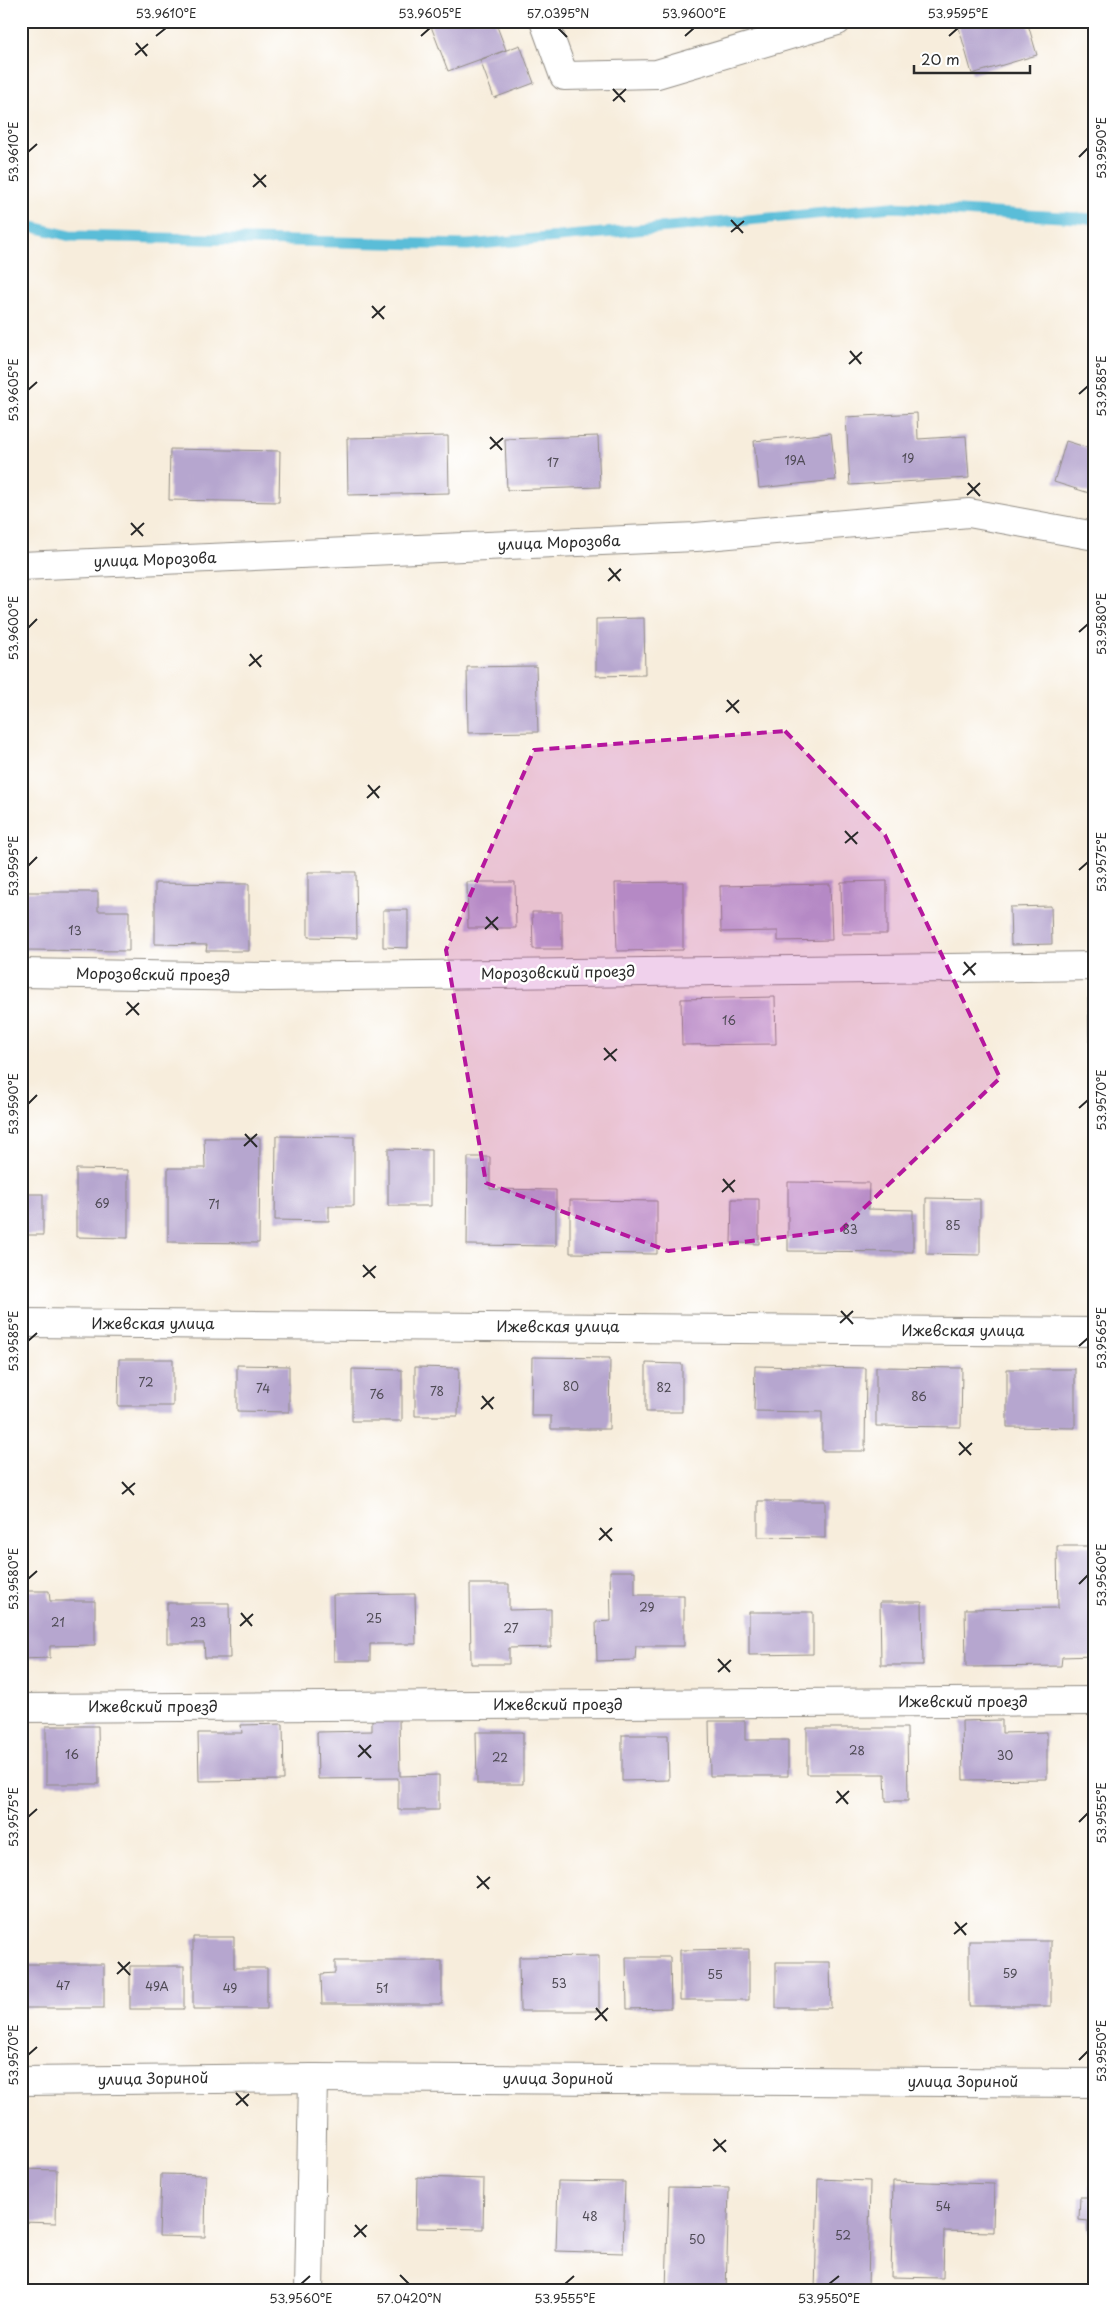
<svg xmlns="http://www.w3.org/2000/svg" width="1116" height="2312" font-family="'Playpen Sans',sans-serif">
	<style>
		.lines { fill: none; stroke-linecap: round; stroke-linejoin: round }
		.stream { stroke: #5abdd8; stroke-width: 11 }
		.building { fill: #b6a6cf }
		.street-casing { stroke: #918c84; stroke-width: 30 }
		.secondary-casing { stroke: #918c84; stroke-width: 30 }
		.street { stroke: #fff; stroke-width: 28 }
		.secondary { stroke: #fff; stroke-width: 28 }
		.marked { fill: #b5179e; fill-opacity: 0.2; stroke: #b5179e; stroke-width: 4; stroke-dasharray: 10 6; stroke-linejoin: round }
		.ticks { fill: none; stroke: #2b2b2b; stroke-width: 2 }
		.labels { text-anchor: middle; stroke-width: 5; stroke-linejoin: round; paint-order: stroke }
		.number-label { font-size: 12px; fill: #4e4a54 }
		.street-label { font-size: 15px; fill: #2b2b2b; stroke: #fff }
		.neatline { fill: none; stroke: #2b2b2b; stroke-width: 2 }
		.ticks-label { font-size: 12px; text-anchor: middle; fill: #2b2b2b }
	</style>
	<rect width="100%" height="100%" fill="#fff"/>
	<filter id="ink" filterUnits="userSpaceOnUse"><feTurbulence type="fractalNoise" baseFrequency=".02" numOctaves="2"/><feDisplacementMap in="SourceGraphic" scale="10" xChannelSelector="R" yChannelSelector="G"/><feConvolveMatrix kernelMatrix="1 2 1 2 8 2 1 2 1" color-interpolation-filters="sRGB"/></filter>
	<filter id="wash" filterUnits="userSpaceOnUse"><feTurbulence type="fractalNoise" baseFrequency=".0096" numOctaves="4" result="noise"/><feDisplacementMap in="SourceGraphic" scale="20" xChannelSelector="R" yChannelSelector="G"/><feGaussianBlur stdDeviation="1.12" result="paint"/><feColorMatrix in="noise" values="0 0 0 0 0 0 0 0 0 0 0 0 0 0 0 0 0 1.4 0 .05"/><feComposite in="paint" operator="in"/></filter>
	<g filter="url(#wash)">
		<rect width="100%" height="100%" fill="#f7eddc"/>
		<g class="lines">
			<path class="stream" d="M21 224 70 236 468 245 892 207 1095 219"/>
		</g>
		<g id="blocks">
			<g class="building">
				<path d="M429 21H495L506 50 448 71Z"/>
				<path d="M957 21H1027L1037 55 972 74Z"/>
				<path d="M520 45 534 83 494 98 480 60Z"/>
				<path d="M917 413 918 439 966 436 969 478 850 485 846 417Z"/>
				<path d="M831 433 836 480 759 488 754 441Z"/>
				<path d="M448 436 449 493 348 495 347 438Z"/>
				<path d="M598 436 600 487 507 490 505 439Z"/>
				<path d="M1066 441 1095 450V473L1089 493 1054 482Z"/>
				<path d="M170 449 280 451 279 502 169 500Z"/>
				<path d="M644 618 645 675 596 676V619Z"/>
				<path d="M536 666 538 732 468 733 467 667Z"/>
				<path d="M308 872H356L357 938 308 937Z"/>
				<path d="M887 881V934H842L841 882Z"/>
				<path d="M467 882H515L516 928H468Z"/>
				<path d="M683 882V950L617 951 615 883Z"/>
				<path d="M155 883 249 884V951H206L207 945 155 944Z"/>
				<path d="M830 884 832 940 778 941V931L721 932 720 886Z"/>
				<path d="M21 892H98V911H129V951L21 950Z"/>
				<path d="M1051 906 1052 944 1011 945 1010 907Z"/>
				<path d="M383 910H408V948L383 947Z"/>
				<path d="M532 912H562V949H533Z"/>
				<path d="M775 997 776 1044 682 1045 681 999Z"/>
				<path d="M1088 998H1095V1042H1089Z"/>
				<path d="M276 1136 354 1137V1206H329V1221L275 1220Z"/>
				<path d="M204 1138H260L259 1243 168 1242V1168H205Z"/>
				<path d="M388 1149 431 1150V1206H388Z"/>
				<path d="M468 1157H490V1189L556 1190V1246L467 1245Z"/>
				<path d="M76 1169 128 1170V1238L76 1237Z"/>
				<path d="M788 1182 869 1183 868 1209 913 1210V1252L788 1251Z"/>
				<rect x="21" y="1194" width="22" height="41"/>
				<path d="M926 1198 980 1199V1255L926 1254Z"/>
				<path d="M732 1199H759V1244L731 1243Z"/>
				<path d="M570 1200 657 1201V1254L570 1253Z"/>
				<path d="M532 1357 610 1358 609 1429H551V1416H531Z"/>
				<path d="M119 1359H173V1406H118Z"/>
				<path d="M646 1363 682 1364V1412H646Z"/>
				<path d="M237 1365 289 1366V1412L237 1411Z"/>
				<path d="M755 1366 866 1368 865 1451H822V1412L754 1411Z"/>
				<path d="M415 1367 459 1368 458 1416H415Z"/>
				<path d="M876 1367 962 1368 961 1427 876 1426Z"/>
				<path d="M352 1369 402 1370V1421H352Z"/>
				<path d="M1007 1369H1075V1428L1007 1427Z"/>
				<path d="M758 1501H825V1538L758 1537Z"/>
				<path d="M1057 1546H1093L1094 1656 1062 1657 1061 1666 966 1667 965 1609 1058 1608Z"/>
				<path d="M610 1571H635V1595H684V1646H636L635 1660 597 1661 596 1622 611 1621Z"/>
				<path d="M470 1584H509V1610L551 1609V1647L509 1648V1664H471Z"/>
				<path d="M21 1591H49L50 1601H95V1645L50 1646V1658L21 1659Z"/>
				<path d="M415 1594 416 1644H370V1661H334L333 1595Z"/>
				<path d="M880 1602H922L923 1665H881Z"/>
				<path d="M167 1603H229L230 1658H205L204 1643H167Z"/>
				<path d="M749 1612H813V1654L749 1655Z"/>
				<path d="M372 1717H399L400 1776 439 1775V1810H398V1778L318 1779 317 1732 372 1731Z"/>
				<path d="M1002 1720V1733L1047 1732V1779L963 1780 962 1721Z"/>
				<path d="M709 1721H745V1740H788V1776H710Z"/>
				<path d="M283 1724 284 1780 199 1781 198 1733H242L241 1725Z"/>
				<path d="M46 1726H98L99 1784H46Z"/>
				<path d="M807 1728H907L908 1801H886L885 1774H807Z"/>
				<path d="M476 1732H523V1784H477Z"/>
				<path d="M622 1735H668L669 1780 622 1781Z"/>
				<path d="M193 1937H234V1968H267V2009H193Z"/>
				<rect x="969" y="1941" width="82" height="65"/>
				<path d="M749 1949V2000H680V1950Z"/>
				<path d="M599 1956V2011H520L519 1957Z"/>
				<path d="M626 1957H670L671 2008 627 2009Z"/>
				<path d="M335 1961H442V2004H322L321 1974 335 1973Z"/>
				<path d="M776 1962H830L831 2008H776Z"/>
				<rect x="21" y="1964" width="83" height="44"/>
				<rect x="130" y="1966" width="54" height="43"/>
				<path d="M21 2169 57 2170 56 2223 21 2222Z"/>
				<path d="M161 2174 206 2175 205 2237 159 2236Z"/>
				<path d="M417 2177 484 2179 483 2229 416 2228Z"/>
				<path d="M818 2179 870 2181 868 2291H815Z"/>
				<path d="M558 2181 625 2182 623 2253 556 2251Z"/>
				<path d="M893 2181 994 2184 993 2232 944 2231 943 2278 891 2277Z"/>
				<path d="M1090 2184H1095V2232H1088V2221L1079 2220 1080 2197H1089Z"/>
				<path d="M669 2187 729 2188 726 2291H666Z"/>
			</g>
		</g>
	</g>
	<g filter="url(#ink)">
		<use href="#blocks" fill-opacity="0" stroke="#918c84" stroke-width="1"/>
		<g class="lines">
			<g class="street-casing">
				<g id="street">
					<path d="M544 21 564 76 657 74 837 21"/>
					<path d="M21 566 696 537 969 513 1095 536"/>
					<path d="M21 973 269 977 1095 966"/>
					<path d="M21 1323 1095 1332"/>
					<path d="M21 1708 1095 1701"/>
					<path d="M309 2291 313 2078"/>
				</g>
			</g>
			<g class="secondary-casing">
				<path id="secondary" d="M21 2081 313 2078 1095 2083"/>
			</g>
			<use href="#street" class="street"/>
			<use href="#secondary" class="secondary"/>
		</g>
	</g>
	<path class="marked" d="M785 731 885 835 1000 1078 841 1230 668 1251 486 1183 446 950 534 750Z"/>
	<path class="ticks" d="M558 28 567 37M156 36 166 28M421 36 430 28M685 36 694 28M949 36 958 28M136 43 147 56M135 55 148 44M613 89 625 102M613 101 626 89M28 152 37 144M1079 157 1088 148M254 174 266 187M253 187 266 175M731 220 743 233M731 232 744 221M372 306 384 319M372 318 385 306M850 351 861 364M849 364 862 352M28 390 37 382M1079 394 1088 386M490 437 502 450M490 449 503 438M968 483 980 496M967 495 980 483M131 523 143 536M131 535 144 523M609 568 620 581M608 581 621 569M28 628 37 619M1079 632 1088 624M250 654 261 667M249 666 262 655M727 700 739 713M726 712 739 700M368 785 379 798M367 798 380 786M845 831 857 844M845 843 858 832M28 866 37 857M1079 870 1088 862M486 917 498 930M485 929 498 917M964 962 975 975M963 975 976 963M127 1002 139 1015M126 1015 139 1003M604 1048 616 1061M604 1060 617 1049M28 1104 37 1095M1079 1108 1088 1100M245 1134 257 1147M244 1146 257 1134M723 1179 734 1192M722 1192 735 1180M363 1265 375 1278M363 1277 376 1266M841 1311 853 1324M840 1323 853 1311M28 1341 37 1333M1079 1346 1088 1338M482 1396 493 1409M481 1409 494 1397M959 1442 971 1455M959 1455 972 1443M122 1482 134 1495M122 1494 135 1483M600 1528 612 1541M599 1540 612 1528M28 1579 37 1571M1079 1584 1088 1575M241 1613 252 1626M240 1626 253 1614M718 1659 730 1672M718 1672 731 1660M359 1745 371 1758M358 1757 371 1745M837 1791 848 1804M836 1803 849 1791M28 1817 37 1809M1079 1822 1088 1813M477 1876 489 1889M477 1888 490 1877M955 1922 966 1935M954 1934 967 1923M118 1962 130 1975M117 1974 130 1962M596 2008 607 2021M595 2020 608 2008M28 2055 37 2047M1079 2060 1088 2051M236 2093 248 2106M236 2105 249 2094M714 2139 726 2152M713 2151 726 2140M355 2225 366 2237M354 2237 367 2225M400 2275 409 2284M301 2284 310 2276M565 2284 574 2276M829 2284 839 2276"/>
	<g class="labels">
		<g class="number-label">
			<text x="908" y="463">19</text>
			<text x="795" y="465">19А</text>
			<text x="553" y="467">17</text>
			<text x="75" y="935">13</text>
			<text x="729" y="1025">16</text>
			<text x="102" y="1208">69</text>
			<text x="214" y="1209">71</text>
			<text x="953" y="1230">85</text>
			<text x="850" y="1234">83</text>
			<text x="146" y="1387">72</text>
			<text x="571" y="1391">80</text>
			<text x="664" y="1392">82</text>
			<text x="263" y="1393">74</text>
			<text x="437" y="1396">78</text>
			<text x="377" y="1399">76</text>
			<text x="919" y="1401">86</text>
			<text x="647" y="1612">29</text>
			<text x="374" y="1623">25</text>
			<text x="58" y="1627">21</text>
			<text x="198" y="1627">23</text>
			<text x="511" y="1633">27</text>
			<text x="857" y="1755">28</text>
			<text x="72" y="1759">16</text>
			<text x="1005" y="1760">30</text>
			<text x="500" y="1762">22</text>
			<text x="1010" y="1978">59</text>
			<text x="715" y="1979">55</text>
			<text x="559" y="1988">53</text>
			<text x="63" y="1990">47</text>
			<text x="157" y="1991">49А</text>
			<text x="230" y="1993">49</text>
			<text x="382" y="1993">51</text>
			<text x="943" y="2211">54</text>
			<text x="590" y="2221">48</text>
			<text x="843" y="2240">52</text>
			<text x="697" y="2244">50</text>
		</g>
		<g class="street-label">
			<text transform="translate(559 543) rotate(-2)" y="5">улица Морозова</text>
			<text transform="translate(155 560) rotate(-2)" y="5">улица Морозова</text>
			<text transform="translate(558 973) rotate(-1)" y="5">Морозовский проезд</text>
			<text transform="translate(153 975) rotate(1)" y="5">Морозовский проезд</text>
			<text x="153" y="1329">Ижевская улица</text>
			<text x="558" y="1332">Ижевская улица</text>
			<text x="963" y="1336">Ижевская улица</text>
			<text x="963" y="1707">Ижевский проезд</text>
			<text x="558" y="1710">Ижевский проезд</text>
			<text x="153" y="1712">Ижевский проезд</text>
			<text transform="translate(153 2079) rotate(-1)" y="5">улица Зориной</text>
			<text x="558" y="2084">улица Зориной</text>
			<text x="963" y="2087">улица Зориной</text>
		</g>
	</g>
	<rect width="1116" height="2312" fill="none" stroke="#fff" stroke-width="55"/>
	<path d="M914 65v8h116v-8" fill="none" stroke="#2b2b2b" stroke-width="2.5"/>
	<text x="921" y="65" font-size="15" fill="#2b2b2b" stroke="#ffffff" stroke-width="4" paint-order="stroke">20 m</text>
	<rect x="28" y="28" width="1060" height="2256" class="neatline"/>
	<g class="ticks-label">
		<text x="166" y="18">53.9610°E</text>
		<text x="430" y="18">53.9605°E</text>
		<text x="558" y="18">57.0395°N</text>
		<text x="694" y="18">53.9600°E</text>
		<text x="958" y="18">53.9595°E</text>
		<text transform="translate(1102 148) rotate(-90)" y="4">53.9590°E</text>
		<text transform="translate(14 152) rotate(-90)" y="4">53.9610°E</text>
		<text transform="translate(1102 386) rotate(-90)" y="4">53.9585°E</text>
		<text transform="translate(14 390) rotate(-90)" y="4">53.9605°E</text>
		<text transform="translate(1102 624) rotate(-90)" y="4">53.9580°E</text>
		<text transform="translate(14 628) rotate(-90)" y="4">53.9600°E</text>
		<text transform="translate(1102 862) rotate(-90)" y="4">53.9575°E</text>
		<text transform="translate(14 866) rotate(-90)" y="4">53.9595°E</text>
		<text transform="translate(1102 1100) rotate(-90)" y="4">53.9570°E</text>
		<text transform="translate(14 1104) rotate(-90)" y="4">53.9590°E</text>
		<text transform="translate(1102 1338) rotate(-90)" y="4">53.9565°E</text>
		<text transform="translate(14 1341) rotate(-90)" y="4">53.9585°E</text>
		<text transform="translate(1102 1575) rotate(-90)" y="4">53.9560°E</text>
		<text transform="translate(14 1579) rotate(-90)" y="4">53.9580°E</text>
		<text transform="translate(1102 1813) rotate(-90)" y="4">53.9555°E</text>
		<text transform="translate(14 1817) rotate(-90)" y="4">53.9575°E</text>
		<text transform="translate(1102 2051) rotate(-90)" y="4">53.9550°E</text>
		<text transform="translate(14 2055) rotate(-90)" y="4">53.9570°E</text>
		<text x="301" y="2303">53.9560°E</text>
		<text x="409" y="2303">57.0420°N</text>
		<text x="565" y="2303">53.9555°E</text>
		<text x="829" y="2303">53.9550°E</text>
	</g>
</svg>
